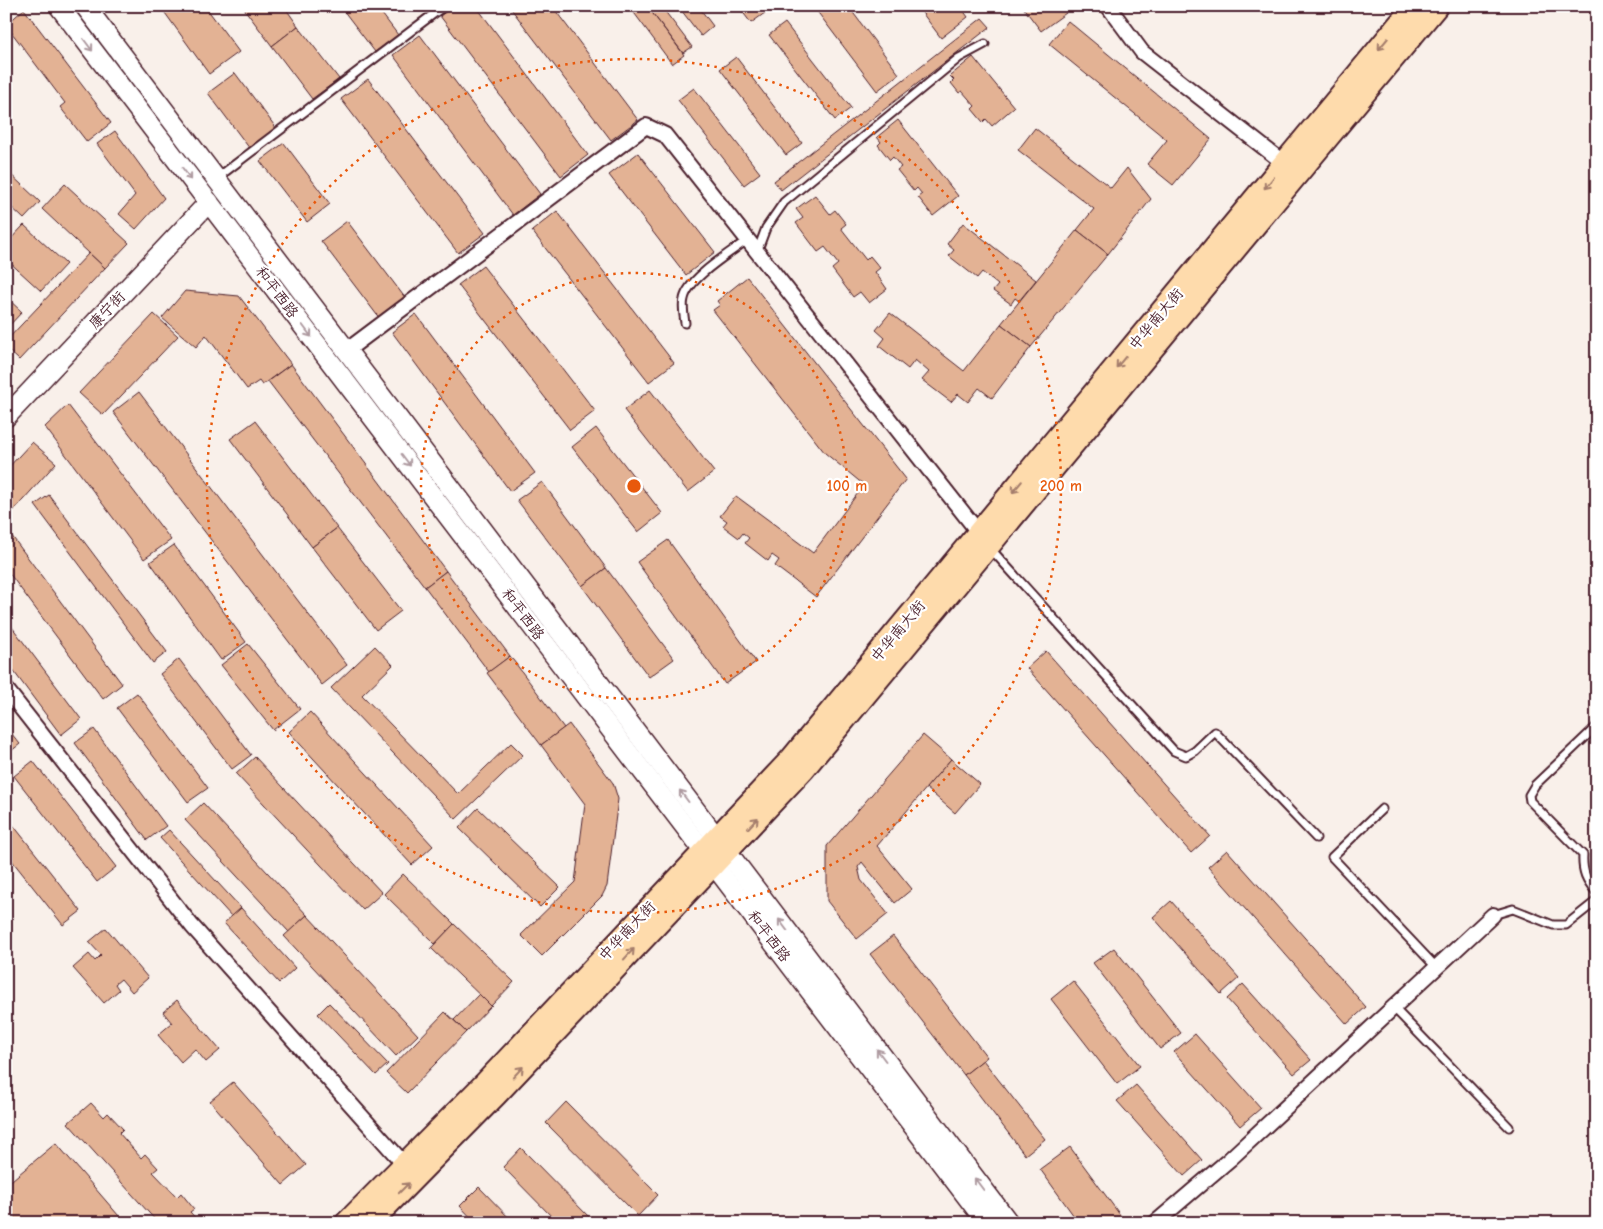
<svg xmlns="http://www.w3.org/2000/svg" width="1603" height="1229" font-family="'Comic Neue','LXGW WenKai TC',sans-serif">
	<style>
		.building { fill: #e3b294; stroke: #4a1f2b }
		.lines { fill: none; stroke-linecap: round; stroke-linejoin: round }
		.lane-casing { stroke: #4a1f2b; stroke-width: 11 }
		.street-casing { stroke: #4a1f2b; stroke-width: 18 }
		.secondary-casing { stroke: #4a1f2b; stroke-width: 22 }
		.primary-casing { stroke: #4a1f2b; stroke-width: 25 }
		.lane { stroke: #fff; stroke-width: 7 }
		.street { stroke: #fff; stroke-width: 14 }
		.secondary { stroke: #fff; stroke-width: 19 }
		.primary { stroke: #fedbac; stroke-width: 21 }
		.oneway { stroke: #a47d6c }
		.oneway2 { stroke: #ae9aa0 }
		.ring { fill: none; stroke: #e8590c; stroke-width: 2.5; stroke-dasharray: 2.5 5 }
		.labels { text-anchor: middle; stroke-width: 4.5; stroke-linejoin: round; paint-order: stroke }
		.street-label { font-size: 15px; fill: #4a1f2b; stroke: #fff }
		.centre { fill: #e8590c; stroke: #fff; stroke-width: 2.5 }
		.ring-label { font-size: 15px; text-anchor: middle; font-weight: bold; fill: #e8590c; stroke: #fff; stroke-width: 4.5; stroke-linejoin: round; paint-order: stroke }
	</style>
	<rect width="100%" height="100%" fill="#f9f0ea"/>
	<filter id="ink" filterUnits="userSpaceOnUse"><feTurbulence type="fractalNoise" baseFrequency=".02" numOctaves="2"/><feDisplacementMap in="SourceGraphic" scale="10" xChannelSelector="R" yChannelSelector="G"/><feConvolveMatrix kernelMatrix="1 2 1 2 8 2 1 2 1" color-interpolation-filters="sRGB"/></filter>
	<g filter="url(#ink)">
		<g class="building">
			<path d="M160 6H205L239 52 209 74Z"/>
			<path d="M242 6H284L298 26 272 46Z"/>
			<path d="M340 6H376L398 35 375 52Z"/>
			<path d="M454 6H476L588 155 561 176 440 16Z"/>
			<path d="M509 6H552L638 120 611 140Z"/>
			<path d="M629 6H647L684 55 672 64Z"/>
			<path d="M647 6H661L692 47 683 53Z"/>
			<path d="M678 6H698L713 26 701 36Z"/>
			<path d="M738 6H766L769 10 751 23Z"/>
			<path d="M813 6H848L899 74 877 91Z"/>
			<path d="M917 6H960L968 17 941 38Z"/>
			<path d="M1022 6H1061L1066 13 1041 31Z"/>
			<path d="M24 9 111 123 87 142 60 107 65 103 6 25Z"/>
			<path d="M982 18 990 27 781 190 774 181Z"/>
			<path d="M1068 21 1211 139 1173 185 1147 164 1167 140 1049 44Z"/>
			<path d="M785 23 851 108 835 120 769 35Z"/>
			<path d="M298 26 339 79 312 99 272 46Z"/>
			<path d="M420 35 540 194 513 215 393 55Z"/>
			<path d="M736 57 802 143 786 155 720 69Z"/>
			<path d="M973 57 1014 107 992 126 986 119 983 122 972 109 975 106 962 91 959 93 951 83 954 80 950 76Z"/>
			<path d="M235 73 277 129 250 149 208 93Z"/>
			<path d="M368 79 485 233 458 253 341 99Z"/>
			<path d="M694 88 760 173 744 185 678 100Z"/>
			<path d="M898 120 958 196 933 216 918 197 922 194 917 188 914 191 897 170 901 167 893 157 890 160 878 145 881 142 877 137Z"/>
			<path d="M1035 128 1111 188 1127 168 1151 199 1108 254 1077 230 1094 209 1018 150Z"/>
			<path d="M115 131 164 198 136 229 119 214 135 195 97 144Z"/>
			<path d="M284 143 330 204 307 222 260 161Z"/>
			<path d="M638 153 715 252 686 275 609 175Z"/>
			<path d="M6 170 40 202 24 219 6 202Z"/>
			<path d="M65 184 129 243 105 268 42 209Z"/>
			<path d="M815 195 830 214 835 210 846 224 841 228 866 260 870 256 880 268 875 272 887 289 869 303 860 292 853 297 832 269 838 264 825 247 818 252 796 223 803 218 796 209Z"/>
			<path d="M557 211 674 363 649 382 532 231Z"/>
			<path d="M347 221 406 299 380 319 321 241Z"/>
			<path d="M963 223 1036 280 1019 301 1015 298 1011 304 993 291 998 285 982 272 977 278 949 256 954 250 947 244Z"/>
			<path d="M24 225 66 264 41 291 6 259V244Z"/>
			<path d="M1077 230 1108 254 1031 347 1001 324Z"/>
			<path d="M89 253 105 268 19 360 6 348V341Z"/>
			<path d="M483 266 595 411 570 430 458 285Z"/>
			<path d="M747 277 906 479 816 597 775 566 779 560 772 555 768 561 745 543 749 538 743 533 739 538 723 526 727 521 720 516 736 496 813 553 864 485 825 453 713 310 720 305 717 301Z"/>
			<path d="M185 291 239 296 291 364 262 385 259 381 247 389 206 335 196 347 162 318Z"/>
			<path d="M6 297 22 312 6 329Z"/>
			<path d="M890 313 964 371 1001 324 1031 347 992 398 979 388 968 402 958 394 951 402 922 380 929 372 915 360 908 369 879 346 885 338 876 330Z"/>
			<path d="M154 314 178 336 103 415 79 393Z"/>
			<path d="M416 314 535 473 510 491 392 332Z"/>
			<path d="M291 364 446 571 425 587 268 381Z"/>
			<path d="M650 390 714 472 688 492 624 410Z"/>
			<path d="M139 392 347 665 322 685 113 412Z"/>
			<path d="M68 405 171 540 144 559 45 427Z"/>
			<path d="M255 421 337 528 312 547 230 439Z"/>
			<path d="M596 428 662 513 638 532 572 447Z"/>
			<path d="M32 442 56 463 6 519V470Z"/>
			<path d="M542 482 606 568 582 586 517 500Z"/>
			<path d="M49 495 167 652 153 663 35 505Z"/>
			<path d="M337 528 401 611 376 630 312 547Z"/>
			<path d="M11 535 122 684 103 699 6 569V538Z"/>
			<path d="M668 540 756 662 725 684 637 562Z"/>
			<path d="M174 545 246 642 221 660 150 562Z"/>
			<path d="M606 568 674 659 649 677 582 586Z"/>
			<path d="M446 571 510 656 489 672 425 587Z"/>
			<path d="M6 619 81 719 61 735 6 661Z"/>
			<path d="M248 644 300 709 273 730 221 665Z"/>
			<path d="M375 646 393 665 362 695 458 794 511 743 523 755 456 819 331 688Z"/>
			<path d="M1046 651 1210 836 1191 853 1027 668Z"/>
			<path d="M510 656 564 728 541 745 487 673Z"/>
			<path d="M179 659 251 755 232 769 160 674Z"/>
			<path d="M137 693 208 788 188 802 117 708Z"/>
			<path d="M310 712 433 846 412 865 289 732Z"/>
			<path d="M569 724 613 783 618 799 607 886 602 896 542 956 521 935 575 882 585 804 541 745Z"/>
			<path d="M6 727 20 744 6 755Z"/>
			<path d="M94 729 166 826 147 840 75 743Z"/>
			<path d="M923 735 951 759 877 846 912 889 895 903 862 862 858 867 861 880 888 914 857 939 827 901V846Z"/>
			<path d="M255 757 382 893 363 910 236 774Z"/>
			<path d="M951 759 980 784 955 813 926 788Z"/>
			<path d="M33 761 116 867 97 882 14 776Z"/>
			<path d="M203 803 307 915 289 932 185 820Z"/>
			<path d="M478 808 560 887 540 907 459 828Z"/>
			<path d="M6 816 81 911 63 925 6 853Z"/>
			<path d="M169 830 241 908 232 917 160 838Z"/>
			<path d="M1227 850 1366 1007 1347 1024 1208 867Z"/>
			<path d="M403 874 454 924 435 944 384 894Z"/>
			<path d="M1171 901 1239 978 1221 994 1153 917Z"/>
			<path d="M241 908 295 968 279 983 224 923Z"/>
			<path d="M307 915 418 1035 396 1056 284 936Z"/>
			<path d="M454 924 514 982 491 1006 431 948Z"/>
			<path d="M106 928 148 978 132 992 121 979 115 984 119 990 104 1003 73 968 89 954 95 961 101 955 89 942Z"/>
			<path d="M893 936 987 1057 964 1075 870 954Z"/>
			<path d="M1114 948 1181 1033 1160 1049 1093 963Z"/>
			<path d="M1073 981 1140 1066 1117 1084 1051 999Z"/>
			<path d="M1243 984 1311 1060 1294 1074 1227 999Z"/>
			<path d="M479 994 491 1006 466 1032 454 1020Z"/>
			<path d="M177 1000 220 1050 206 1062 195 1049 181 1062 158 1035 172 1023 163 1012Z"/>
			<path d="M329 1003 388 1064 376 1075 318 1014Z"/>
			<path d="M445 1012 466 1032 407 1093 386 1073Z"/>
			<path d="M1195 1034 1261 1108 1240 1126 1174 1052Z"/>
			<path d="M983 1060 1045 1139 1025 1155 964 1075Z"/>
			<path d="M233 1082 306 1165 283 1185 210 1101Z"/>
			<path d="M1136 1085 1202 1160 1184 1176 1117 1101Z"/>
			<path d="M566 1102 658 1195 638 1216 546 1123Z"/>
			<path d="M91 1103 104 1117 108 1113 123 1129 119 1133 141 1158 145 1154 158 1168 153 1172 177 1197 181 1193 194 1209 190 1212 200 1223H158L68 1123Z"/>
			<path d="M56 1143 125 1223H6V1185Z"/>
			<path d="M1070 1147 1126 1223H1079L1040 1169Z"/>
			<path d="M521 1148 595 1223H558L503 1167Z"/>
			<path d="M479 1187 514 1223H476L460 1206Z"/>
		</g>
		<g class="lines">
			<g class="lane-casing">
				<g id="lane">
					<path d="M217 178 444 6"/>
					<path d="M757 252 766 228 784 202 959 58 985 44"/>
					<path d="M685 323C684 316 682 306 684 299 688 278 730 253 747 240"/>
					<path d="M990 548 1174 751 1186 756 1195 751 1215 732 1316 838"/>
					<path d="M1597 726 1535 785 1529 795 1530 801 1583 855C1582 872 1586 880 1597 893"/>
					<path d="M1382 809 1332 857 1436 967"/>
					<path d="M1493 915 1513 909 1553 925H1566L1595 902 1597 898"/>
					<path d="M1393 1007 1509 1127"/>
				</g>
			</g>
			<g class="street-casing">
				<g id="street">
					<path d="M1108 6 1142 52 1284 163"/>
					<path d="M346 351 646 126 665 135 979 533"/>
					<path d="M6 689 192 926 404 1164"/>
					<path d="M1155 1223 1230 1159 1493 915"/>
				</g>
			</g>
			<g class="secondary-casing">
				<g id="secondary">
					<path d="M59 6 987 1223"/>
					<path d="M85 6 1009 1223"/>
					<path d="M6 417 209 202"/>
				</g>
			</g>
			<g class="primary-casing">
				<g id="primary">
					<path d="M346 1223 484 1084 791 759 1414 6"/>
					<path d="M370 1223 496 1095 803 770 1437 6"/>
				</g>
			</g>
			<use href="#lane" class="lane"/>
			<use href="#street" class="street"/>
			<use href="#secondary" class="secondary"/>
			<use href="#primary" class="primary"/>
		</g>
		<defs><path id="oneway-shaft" d="M-6 0H5M1.5-3L5.5 0L1.5 3" fill="none" stroke-width="1.6" stroke-linecap="round" stroke-linejoin="round" transform="scale(1.25)"/></defs>
		<g class="oneway">
			<use href="#oneway-shaft" transform="translate(1383 44) rotate(130)"/>
			<use href="#oneway-shaft" transform="translate(1269 183) rotate(130)"/>
			<use href="#oneway-shaft" transform="translate(1121 362) rotate(130)"/>
			<use href="#oneway-shaft" transform="translate(1017 487) rotate(130)"/>
			<use href="#oneway-shaft" transform="translate(753 823) rotate(-47)"/>
			<use href="#oneway-shaft" transform="translate(629 954) rotate(-47)"/>
			<use href="#oneway-shaft" transform="translate(518 1072) rotate(-47)"/>
			<use href="#oneway-shaft" transform="translate(404 1188) rotate(-45)"/>
		</g>
		<g class="oneway2">
			<use href="#oneway-shaft" transform="translate(88 45) rotate(53)"/>
			<use href="#oneway-shaft" transform="translate(187 174) rotate(53)"/>
			<use href="#oneway-shaft" transform="translate(307 331) rotate(53)"/>
			<use href="#oneway-shaft" transform="translate(406 460) rotate(53)"/>
			<use href="#oneway-shaft" transform="translate(684 796) rotate(-127)"/>
			<use href="#oneway-shaft" transform="translate(783 925) rotate(-127)"/>
			<use href="#oneway-shaft" transform="translate(881 1055) rotate(-127)"/>
			<use href="#oneway-shaft" transform="translate(979 1184) rotate(-127)"/>
		</g>
	</g>
	<g class="ring">
		<circle cx="634" cy="486" r="213"/>
		<circle cx="634" cy="486" r="427"/>
	</g>
	<g class="labels">
		<g class="street-label">
			<text transform="translate(277 292) rotate(53)" y="5">和平西路</text>
			<text transform="translate(107 310) rotate(-47)" y="5">康宁街</text>
			<text transform="translate(1156 319) rotate(-50)" y="5">中华南大街</text>
			<text transform="translate(523 614) rotate(53)" y="5">和平西路</text>
			<text transform="translate(898 631) rotate(-50)" y="5">中华南大街</text>
			<text transform="translate(627 931) rotate(-47)" y="5">中华南大街</text>
			<text transform="translate(769 936) rotate(53)" y="5">和平西路</text>
		</g>
	</g>
	<circle cx="634" cy="486" r="8" class="centre"/>
	<g class="ring-label">
		<text x="847" y="491">100 m</text>
		<text x="1061" y="491">200 m</text>
	</g>
	<rect width="1603" height="1229" fill="none" stroke="#fff" stroke-width="25"/>
	<rect x="12" y="12" width="1578" height="1204" fill="none" stroke="#4a1f2b" stroke-width="2" filter="url(#ink)"/>
</svg>
